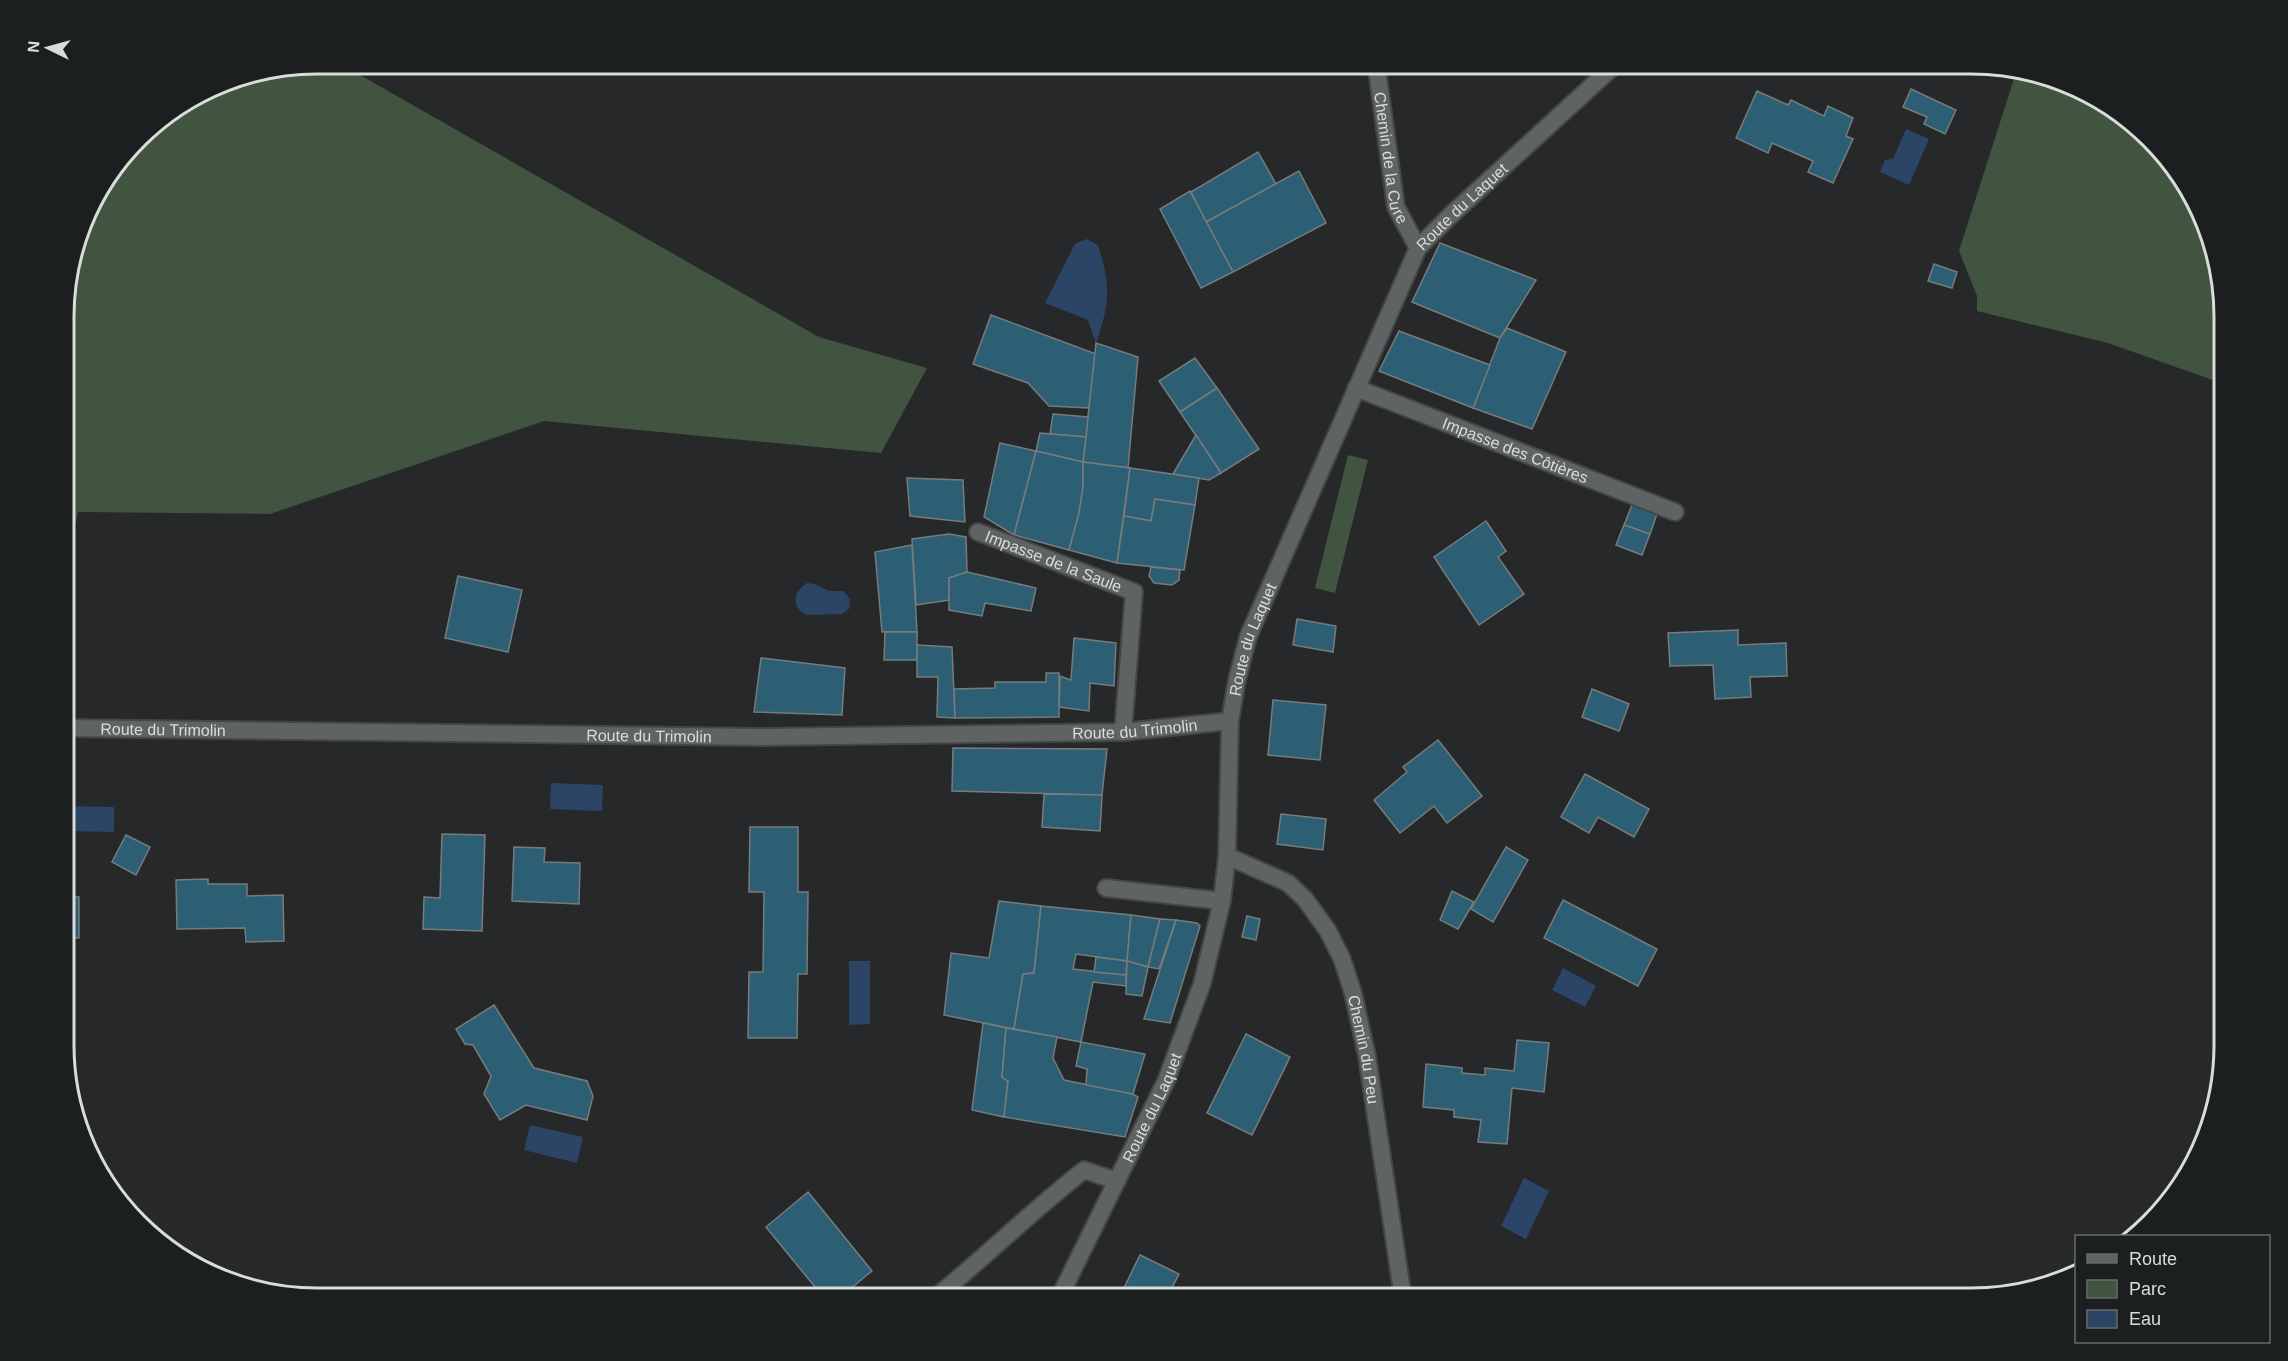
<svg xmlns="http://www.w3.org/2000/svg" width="2288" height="1361" font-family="Arial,sans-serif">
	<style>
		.green { fill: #415440 }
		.water { fill: #2c4566 }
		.building { fill: #2c5f74; stroke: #787b7c; stroke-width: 1.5 }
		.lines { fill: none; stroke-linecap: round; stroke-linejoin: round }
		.minor-casing { stroke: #444646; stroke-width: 20 }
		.tertiary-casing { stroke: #444646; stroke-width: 20 }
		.minor { stroke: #606364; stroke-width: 16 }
		.tertiary { stroke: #606364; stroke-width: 16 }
		.labels { text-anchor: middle; stroke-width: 5; stroke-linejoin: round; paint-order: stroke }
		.street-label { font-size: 16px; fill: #dadcdc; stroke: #1c1f1f }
		.rim { fill: none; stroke: #dadcdc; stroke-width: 3 }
	</style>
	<rect width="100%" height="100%" fill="#262829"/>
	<g class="green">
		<path d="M316 63H339L819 337 927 368 881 453 544 421 270 514 78 512 65 571V284L89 204 149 126 220 82Z"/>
		<path d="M2017 69 2038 72 2099 97 2151 137 2191 189 2224 299V384L2108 343 1977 311V296L1959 251Z"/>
		<path d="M1348 455 1368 460 1335 593 1315 588Z"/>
	</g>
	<g class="water">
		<path d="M1906 129 1929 139 1909 185 1880 172 1885 160 1893 159Z"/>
		<path d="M1087 239 1098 245C1111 285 1110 304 1096 343L1088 320 1045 303 1075 244Z"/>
		<path d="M807 583 815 584 829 591H843L850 599 849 609 842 614 807 615C791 608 793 591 807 583Z"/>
		<path d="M551 783 603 785 602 811 550 809Z"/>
		<path d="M65 806 114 807V832L65 831Z"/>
		<path d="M849 961H870V1024L849 1025Z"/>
		<path d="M1563 968 1596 986 1585 1007 1552 990Z"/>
		<path d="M530 1125 583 1137 577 1163 524 1150Z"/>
		<path d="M1524 1178 1549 1191 1526 1239 1501 1226Z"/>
	</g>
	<g class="building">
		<path d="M1911 89 1956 110 1945 134 1924 124 1927 117 1903 107Z"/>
		<path d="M1757 91 1788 105 1791 100 1824 116 1828 106 1853 118 1846 136 1853 139 1833 183 1808 172 1813 161 1772 143 1768 153 1736 138Z"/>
		<path d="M1258 152 1276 184 1206 222 1191 192Z"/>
		<path d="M1299 171 1326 223 1233 272 1206 222Z"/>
		<path d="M1190 191 1233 272 1201 288 1160 209Z"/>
		<path d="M1440 243 1536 280 1500 338 1412 302Z"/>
		<path d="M1934 264 1957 272 1952 288 1928 281Z"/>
		<path d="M991 315 1096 354 1089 408 1049 406 1028 383 973 364Z"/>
		<path d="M1507 328 1566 352 1532 429 1473 408 1500 338Z"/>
		<path d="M1399 331 1490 365 1473 408 1379 371Z"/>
		<path d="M1096 343 1138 357 1128 468 1083 462Z"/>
		<path d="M1195 358 1217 388 1180 412 1159 381Z"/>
		<path d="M1217 388 1259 449 1221 473 1180 412Z"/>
		<path d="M1053 414 1088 417 1086 437 1050 434Z"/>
		<path d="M1040 433 1086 437 1083 462 1036 451Z"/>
		<path d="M1196 435 1221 473 1209 480 1173 474Z"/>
		<path d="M1000 443 1036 451 1014 535 984 517Z"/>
		<path d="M1036 451 1083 462V487L1079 513 1069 550 1014 535Z"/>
		<path d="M1083 462 1130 468 1117 563 1069 550 1079 513 1083 487Z"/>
		<path d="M1130 468 1199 478 1195 505 1155 499 1151 521 1124 516Z"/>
		<path d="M907 478 963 480 965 522 910 516Z"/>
		<path d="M1155 499 1195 505 1184 570 1117 563 1124 516 1151 521Z"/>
		<path d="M1632 505 1657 514 1650 534 1624 525Z"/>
		<path d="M1486 521 1506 551 1498 557 1524 594 1479 625 1434 557Z"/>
		<path d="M1624 525 1650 534 1642 555 1616 545Z"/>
		<path d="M949 534 966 537 967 572 949 578V600L916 605 912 539Z"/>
		<path d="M912 545 917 632H882L875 552Z"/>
		<path d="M1151 567 1180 570 1179 580 1172 585 1154 583 1149 576Z"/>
		<path d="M967 572 1036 588 1031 611 985 603 982 616 949 610V578Z"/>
		<path d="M458 576 522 590 508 652 445 638Z"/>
		<path d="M1297 619 1336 626 1333 652 1293 645Z"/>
		<path d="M1738 630V645L1786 643 1787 676 1750 677 1751 697 1715 699 1713 665 1670 666 1668 633Z"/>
		<path d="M885 632H917V660H884Z"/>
		<path d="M1074 638 1116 643 1114 686 1090 683 1089 711 1059 707 1060 676 1071 680Z"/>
		<path d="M917 645 952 647 955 718 937 717 938 677H917Z"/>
		<path d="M761 658 845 668 842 715 754 712Z"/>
		<path d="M1046 673H1059V717L955 718 954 689 995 688V682H1046Z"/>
		<path d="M1592 689 1629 704 1619 731 1582 717Z"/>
		<path d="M1273 700 1326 705 1320 760 1268 755Z"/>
		<path d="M1438 740 1482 796 1447 823 1434 806 1400 833 1374 800 1407 772 1403 767Z"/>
		<path d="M953 748 1107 749 1102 795 952 791Z"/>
		<path d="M1585 774 1649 809 1634 837 1598 817 1589 833 1561 817Z"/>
		<path d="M1044 794 1102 795 1100 831 1042 827Z"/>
		<path d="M1281 814 1326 819 1323 850 1277 844Z"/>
		<path d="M750 827H798V892H808L807 974H798L797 1038H748L749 972H763L764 892H749Z"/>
		<path d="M442 834 485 835 482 931 423 929 424 897 440 898Z"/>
		<path d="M126 835 150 847 136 875 112 862Z"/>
		<path d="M514 847 545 848 544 862 580 863 579 904 512 901Z"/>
		<path d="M1506 847 1528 860 1493 922 1471 909Z"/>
		<path d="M208 879V884H247V896L283 895 284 941 246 942 245 928 177 929 176 880Z"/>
		<path d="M65 889H71V897H79V938H65Z"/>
		<path d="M1452 891 1474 902 1458 929 1440 920Z"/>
		<path d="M1563 900 1657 949 1638 986 1544 938Z"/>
		<path d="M999 901 1041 906 1034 973 1023 974 1014 1029 944 1015 951 953 989 958Z"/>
		<path d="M1041 906 1131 915 1127 961 1076 954 1073 969 1126 975V986L1093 982 1081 1042 1014 1029 1023 974 1034 973Z"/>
		<path d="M1131 915 1160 919 1148 967 1127 961Z"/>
		<path d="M1247 916 1260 919 1256 940 1242 937Z"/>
		<path d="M1160 919 1176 920 1159 969 1148 967Z"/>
		<path d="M1176 920 1197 923 1200 926 1170 1023 1144 1019Z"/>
		<path d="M1096 957 1127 961 1126 975 1094 972Z"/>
		<path d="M1127 961 1148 967 1142 996 1126 994Z"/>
		<path d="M494 1005 534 1068 587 1081 593 1096 587 1120 526 1105 500 1120 484 1094 491 1076 473 1045 465 1044 456 1029Z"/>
		<path d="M983 1023 1006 1028 1002 1077 1008 1081 1004 1117 972 1110Z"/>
		<path d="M1006 1028 1057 1037 1053 1058 1064 1080 1133 1094 1138 1097 1125 1137 1004 1117 1008 1081 1002 1077Z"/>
		<path d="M1246 1034 1290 1057 1252 1135 1207 1113Z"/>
		<path d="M1517 1040 1549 1043 1544 1092 1512 1088 1507 1144 1478 1142 1481 1120 1454 1117V1110L1423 1107 1426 1064 1462 1068V1073L1485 1075V1068L1514 1071Z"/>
		<path d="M1081 1042 1145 1054 1133 1094 1086 1085 1087 1069 1076 1066Z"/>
		<path d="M808 1192 872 1271 839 1298H824L766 1227Z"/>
		<path d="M1140 1255 1179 1274 1167 1298H1127L1128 1296 1122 1292Z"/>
	</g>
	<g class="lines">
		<g class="minor-casing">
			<g id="minor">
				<path id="s1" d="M1376 63 1396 207 1418 248"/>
				<path id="s2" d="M1356 388 1675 512"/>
				<path id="s3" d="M978 532 1134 592 1123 732"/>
				<path id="s4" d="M65 728 760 737 1123 732 1230 721"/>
				<path id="s5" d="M1227 856 1288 883 1305 899 1328 931 1342 959 1353 993 1367 1056 1403 1298"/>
				<path d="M1106 888 1222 901"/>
				<path d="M935 1298C986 1256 1033 1210 1084 1170L1117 1181"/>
			</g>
		</g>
		<g class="tertiary-casing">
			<g id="tertiary">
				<path id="s6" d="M1059 1298 1166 1081 1202 984 1222 901 1227 856 1230 721 1237 680 1248 637 1418 248 1452 214 1617 63"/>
			</g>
		</g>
		<use href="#minor" class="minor"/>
		<use href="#tertiary" class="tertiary"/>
	</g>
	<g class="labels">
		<g class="street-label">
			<text dy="6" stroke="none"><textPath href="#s1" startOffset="96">Chemin de la Cure</textPath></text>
			<text dy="6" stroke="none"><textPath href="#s6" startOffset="1182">Route du Laquet</textPath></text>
			<text dy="6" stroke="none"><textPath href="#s2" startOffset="171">Impasse des Côtières</textPath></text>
			<text dy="6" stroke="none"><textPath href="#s3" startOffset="81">Impasse de la Saule</textPath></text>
			<text dy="6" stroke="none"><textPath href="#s6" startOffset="696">Route du Laquet</textPath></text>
			<text dy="6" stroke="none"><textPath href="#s4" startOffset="1070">Route du Trimolin</textPath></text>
			<text dy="6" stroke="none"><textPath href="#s4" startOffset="98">Route du Trimolin</textPath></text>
			<text dy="6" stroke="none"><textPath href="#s4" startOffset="584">Route du Trimolin</textPath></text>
			<text dy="6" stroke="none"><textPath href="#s5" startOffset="254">Chemin du Peu</textPath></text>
			<text dy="6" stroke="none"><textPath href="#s6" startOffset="212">Route du Laquet</textPath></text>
		</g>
	</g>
	<path d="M0 0H2288V1361H0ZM317 74H1971A243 243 0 0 1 2214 317V1045A243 243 0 0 1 1971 1288H317A243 243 0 0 1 74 1045V317A243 243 0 0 1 317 74Z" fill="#1c1f1f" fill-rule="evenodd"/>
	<path class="rim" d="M317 74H1971A243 243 0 0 1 2214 317V1045A243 243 0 0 1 1971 1288H317A243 243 0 0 1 74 1045V317A243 243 0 0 1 317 74Z"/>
	<rect x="2075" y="1235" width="195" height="108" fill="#1c1f1f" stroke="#686b6b" stroke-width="1.5"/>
	<rect x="2087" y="1254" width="30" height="9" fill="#606364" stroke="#686b6b" stroke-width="1.5"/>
	<text x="2129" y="1265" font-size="18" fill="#dadcdc">Route</text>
	<rect x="2087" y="1280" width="30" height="18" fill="#415440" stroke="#686b6b" stroke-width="1.5"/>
	<text x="2129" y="1295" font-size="18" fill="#dadcdc">Parc</text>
	<rect x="2087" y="1310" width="30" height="18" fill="#2c4566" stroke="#686b6b" stroke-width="1.5"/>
	<text x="2129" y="1325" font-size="18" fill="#dadcdc">Eau</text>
	<g transform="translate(48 48) rotate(275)" stroke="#1c1f1f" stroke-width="4.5" paint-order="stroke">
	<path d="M0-4.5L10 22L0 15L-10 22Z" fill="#dadcdc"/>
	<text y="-9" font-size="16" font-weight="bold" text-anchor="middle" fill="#dadcdc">N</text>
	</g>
</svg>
